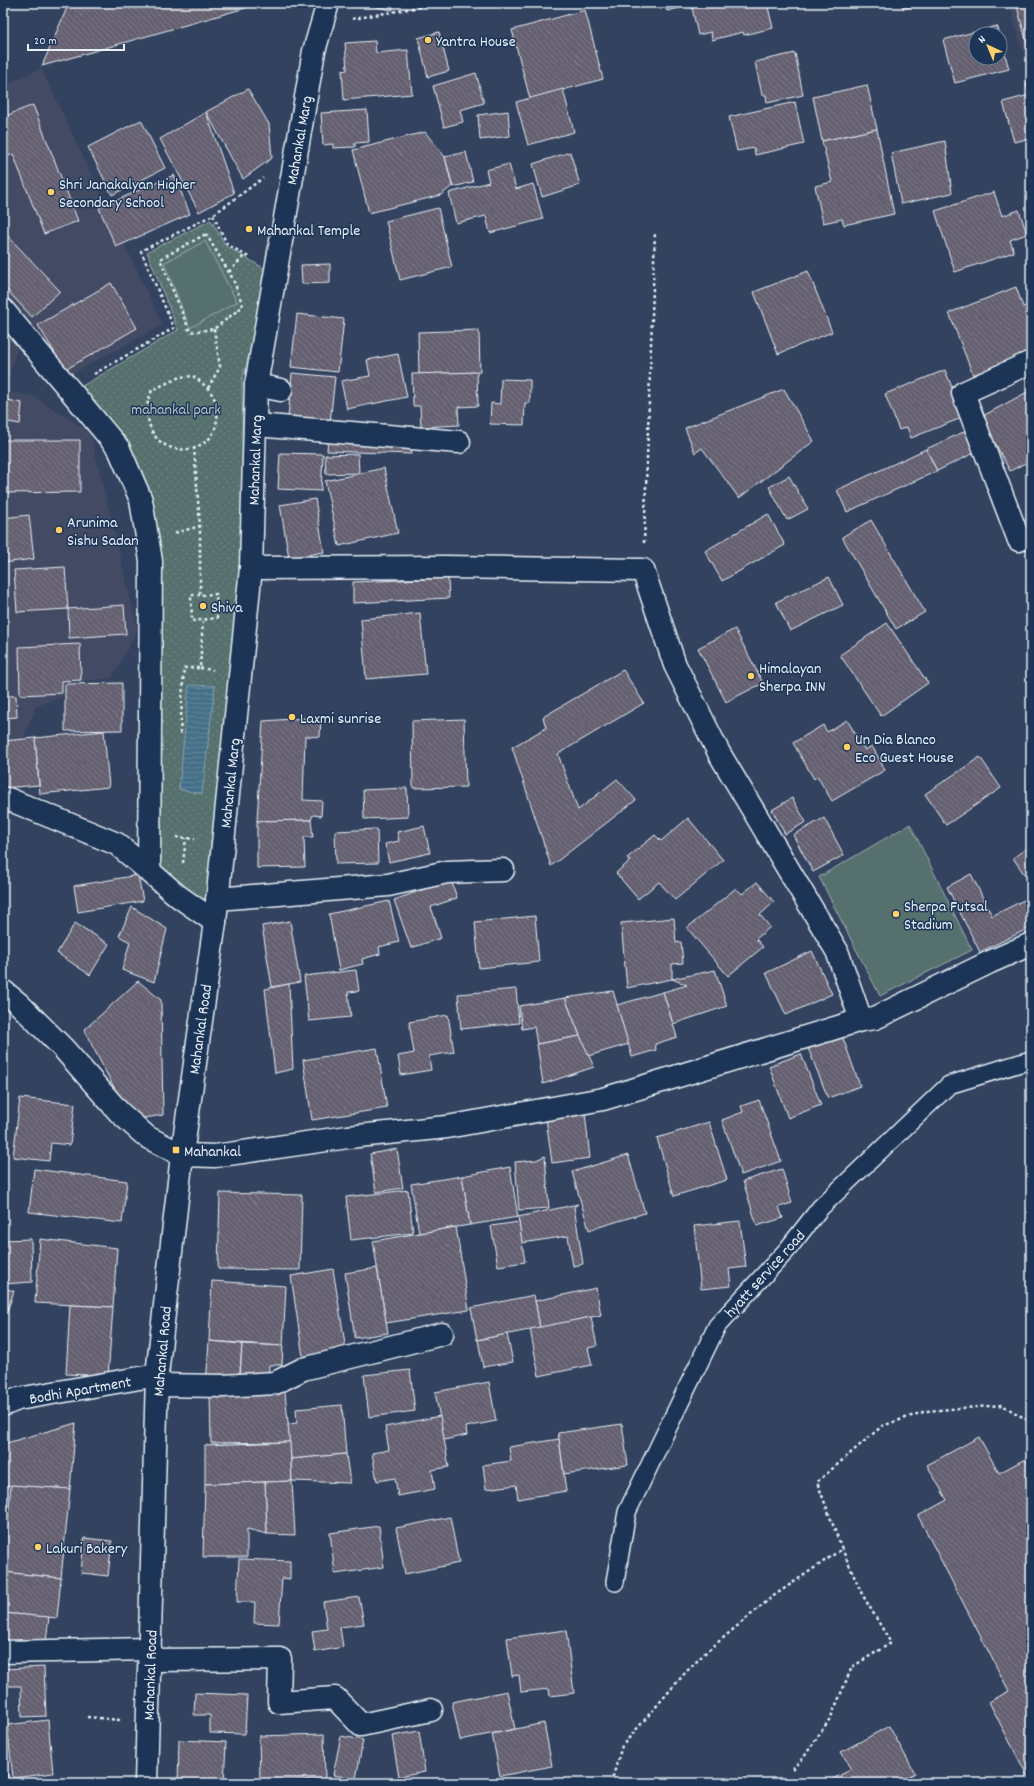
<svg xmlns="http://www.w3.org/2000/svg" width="1034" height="1786" font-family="Dekko,sans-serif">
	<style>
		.built { fill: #424b64 }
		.park { fill: url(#park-dots); stroke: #9eb0b2 }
		.pitch { fill: #556f6d; stroke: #9eb0b2 }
		.water { fill: url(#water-rules); stroke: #86a3b5 }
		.building { fill: url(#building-back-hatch); stroke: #e8f1f8 }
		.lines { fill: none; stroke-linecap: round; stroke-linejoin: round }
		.service-casing { stroke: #e8f1f8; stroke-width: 20 }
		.minor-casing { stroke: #e8f1f8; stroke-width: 25 }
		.secondary-casing { stroke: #e8f1f8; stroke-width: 25 }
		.path { stroke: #e8f1f8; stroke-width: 2.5; stroke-dasharray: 3 3; stroke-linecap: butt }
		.service { stroke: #1d3557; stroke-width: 17 }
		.minor { stroke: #1d3557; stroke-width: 22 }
		.secondary { stroke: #1d3557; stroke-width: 22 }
		.poi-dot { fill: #ffd166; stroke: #1d3557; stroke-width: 1.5 }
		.labels { text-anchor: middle; stroke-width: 3; stroke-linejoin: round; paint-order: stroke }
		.poi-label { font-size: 16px; fill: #e8f1f8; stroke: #1d3557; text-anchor: start }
		.street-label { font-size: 16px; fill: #e8f1f8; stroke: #1d3557 }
		.park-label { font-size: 16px; fill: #b5c4c7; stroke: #1d3557 }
	</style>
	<defs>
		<pattern id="park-dots" width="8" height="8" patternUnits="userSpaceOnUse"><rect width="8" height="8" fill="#556f6d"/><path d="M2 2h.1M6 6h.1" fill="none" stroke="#6d8483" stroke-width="1.8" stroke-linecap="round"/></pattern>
		<pattern id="water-rules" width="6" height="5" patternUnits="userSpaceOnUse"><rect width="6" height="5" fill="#446f88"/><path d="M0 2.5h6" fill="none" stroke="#5f849a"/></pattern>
		<pattern id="building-back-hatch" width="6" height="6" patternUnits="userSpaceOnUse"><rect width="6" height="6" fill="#656171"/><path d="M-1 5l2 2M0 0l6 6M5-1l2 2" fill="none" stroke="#7b7886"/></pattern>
	</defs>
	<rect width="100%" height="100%" fill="#33425f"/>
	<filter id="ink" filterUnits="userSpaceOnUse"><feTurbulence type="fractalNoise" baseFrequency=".025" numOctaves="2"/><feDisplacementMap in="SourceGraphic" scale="8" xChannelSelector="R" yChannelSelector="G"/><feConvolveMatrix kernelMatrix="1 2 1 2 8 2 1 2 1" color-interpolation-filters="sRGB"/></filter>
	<g filter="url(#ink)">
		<g class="built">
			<path d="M1009 3H1031V80Z"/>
			<path d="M41 68 163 325 70 375 3 298V86Z"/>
			<path d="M3 319 20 337 8 381 3 382Z"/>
			<path d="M3 392 33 396 90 432 138 629 112 678 64 683 63 697 36 706 17 755 3 753Z"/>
		</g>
		<path class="park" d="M211 220 226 246 272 273 242 380 243 613 211 914 154 874V538L77 389 178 330 147 252Z"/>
		<g class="pitch">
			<path d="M205 241 237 302 190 328 164 263Z"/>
			<path d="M910 824 972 950 880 996 819 877Z"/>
		</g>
		<path class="water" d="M189 685 215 686 202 794 179 789Z"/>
		<g class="building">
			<path d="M69 3H263L42 66Z"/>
			<path d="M356 3H395L392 10Z"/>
			<path d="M665 3H683L684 7 667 11Z"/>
			<path d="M691 3H767L773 28 744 35 743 32 712 40 711 32 698 35Z"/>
			<path d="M902 3H925L903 9Z"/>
			<path d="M1016 3H1031V58Z"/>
			<path d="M585 10 603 79 530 99 512 30Z"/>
			<path d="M997 26 1000 34H976V58H1000V36L1009 69 955 83 943 40Z"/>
			<path d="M439 32 449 71 428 77 418 38Z"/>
			<path d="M375 41 376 53 408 50 412 94 344 100 342 71 347 70 345 43Z"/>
			<path d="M795 53 803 95 767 103 766 95H762L755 62Z"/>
			<path d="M476 73 484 103 460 110 463 122 444 127 433 86Z"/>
			<path d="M1031 82V138L1014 142 1003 102 1029 95 1026 84Z"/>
			<path d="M867 85 877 129 822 141 813 97Z"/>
			<path d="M248 89 269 124 272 158 243 179 206 112Z"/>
			<path d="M563 89 574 132 528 145 516 102Z"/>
			<path d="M795 102 804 144 755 155 754 148 737 151 729 117Z"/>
			<path d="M33 105 78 221 44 234 13 154 3 158V117Z"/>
			<path d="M367 110 369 142 355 143V147L333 148V144L323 145 321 113Z"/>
			<path d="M508 111 510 136 480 140 478 115Z"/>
			<path d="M206 112 234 193 199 212 160 139Z"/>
			<path d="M141 120 165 168 112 195 88 147Z"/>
			<path d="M877 129 894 214 844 225 842 219 823 223 815 186 832 182 822 141Z"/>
			<path d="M425 132 445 157 452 186 441 195 369 213 353 150Z"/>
			<path d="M945 141 952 193 901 204 891 153Z"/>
			<path d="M466 152 473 182 453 187 445 157Z"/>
			<path d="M570 152 580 185 542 197 533 164Z"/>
			<path d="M509 164 516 189 533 184 543 219 490 233 486 216 456 223 449 193 489 182 486 170Z"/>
			<path d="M174 175 190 214 116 247 99 208Z"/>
			<path d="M994 192 1002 216 1019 210 1027 234 1010 240 1014 252 955 272 935 211Z"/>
			<path d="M438 208 452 267 400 280 386 221Z"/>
			<path d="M3 231 60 291 32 317 3 286Z"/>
			<path d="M330 264V283L302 284 301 265Z"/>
			<path d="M808 271 832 332 778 354 754 292Z"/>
			<path d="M111 283 137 328 65 370 38 325Z"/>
			<path d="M1016 287 1023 307 1031 304V352L973 375 949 313Z"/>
			<path d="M297 314 344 319 338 372 291 367Z"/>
			<path d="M479 330 480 372 419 374 418 332Z"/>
			<path d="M398 354 407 397 347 409 341 381 370 376 367 360Z"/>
			<path d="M945 370 964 417 911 438 907 427 899 430 885 394Z"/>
			<path d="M477 372 478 406 458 407 459 425 421 427 420 406H413L412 374Z"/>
			<path d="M292 373 335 377 330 422 288 418Z"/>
			<path d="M501 379 530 380V403H525L524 425 490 424 491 403 500 404Z"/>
			<path d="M784 389 814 441 739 498 702 448 695 453 685 428Z"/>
			<path d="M1031 390V460L1010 471 981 417Z"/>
			<path d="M3 399 22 403 20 424 3 421Z"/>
			<path d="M968 430 978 451 937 471 926 449Z"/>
			<path d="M328 437 412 440 411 454 327 451Z"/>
			<path d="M3 440H80V492L3 493Z"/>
			<path d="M926 449 937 471 847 512 837 490Z"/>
			<path d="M280 453 323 454 321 491 278 489Z"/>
			<path d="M358 454 359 473 326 474 325 455Z"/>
			<path d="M384 468 398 533 339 546 325 481Z"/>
			<path d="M789 476 808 509 787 520 769 487Z"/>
			<path d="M315 499 324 552 289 558 280 505Z"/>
			<path d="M768 514 785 545 722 581 705 551Z"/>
			<path d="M29 515 34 559 3 563V518Z"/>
			<path d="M871 520 925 612 896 629 842 537Z"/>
			<path d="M65 567 68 609 17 612 14 570Z"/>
			<path d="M829 577 843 605 790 631 776 602Z"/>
			<path d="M448 578 449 598 353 603V582Z"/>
			<path d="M124 605 126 634 69 638 68 609Z"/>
			<path d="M420 613 426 674 366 679 361 619Z"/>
			<path d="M887 623 928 683 881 716 840 655Z"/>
			<path d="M735 629 763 683 726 702 698 648Z"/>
			<path d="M80 644 81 680 62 681V693L20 695 19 647Z"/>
			<path d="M3 669H5L6 694 3 695Z"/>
			<path d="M623 670 644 703 558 754 578 810 617 779 636 800 551 866 512 747 546 728 543 717Z"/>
			<path d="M122 683V730L65 731V684Z"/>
			<path d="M3 696H16L17 717 4 718V740H3Z"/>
			<path d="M321 717 320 737 305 736 303 800 322 801 321 816 313 815 311 820 257 821 263 721Z"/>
			<path d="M464 719 466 787 413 788 412 721Z"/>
			<path d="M847 720 865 750 872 746 885 770 832 801 817 776 814 779 793 743 823 725 827 732Z"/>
			<path d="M104 731 109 787 40 794 35 738Z"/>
			<path d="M35 738 39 785 3 788V741Z"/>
			<path d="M980 757 1001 788 946 825 925 794Z"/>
			<path d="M407 788 408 817 364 819 363 790Z"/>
			<path d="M792 798 806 822 785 834 772 810Z"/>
			<path d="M688 818 723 860 675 900 659 882 638 899 616 873 630 861 627 858 655 835 661 841Z"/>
			<path d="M824 818 844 855 813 872 793 835Z"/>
			<path d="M311 820 313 837H304L305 867 257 868V821Z"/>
			<path d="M424 826 430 853 389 862 385 844 399 841 397 832Z"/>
			<path d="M377 829 378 863 336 864 335 831Z"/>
			<path d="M1031 845V884L1013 858Z"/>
			<path d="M971 874 992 916 1024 900 1031 914V927L980 952 947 887Z"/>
			<path d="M138 875 143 901 78 912 74 886Z"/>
			<path d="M450 877 457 898 431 907 441 938 411 948 394 900 430 887 429 884Z"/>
			<path d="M757 882 774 902 760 915 770 927 756 939 763 947 728 976 687 928 736 888 742 894Z"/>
			<path d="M389 901 399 942 379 947 380 954 362 959 363 964 339 970 329 914Z"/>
			<path d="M132 907 167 929 154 982 122 970 130 942 119 936Z"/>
			<path d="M535 916 539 962 479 968 475 922Z"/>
			<path d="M674 918 676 943 681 942 683 963 672 964V979L627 988 621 923Z"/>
			<path d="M290 921 300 982 272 987 262 926Z"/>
			<path d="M75 923 109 944 90 975 57 953Z"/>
			<path d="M812 951 832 994 786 1015 766 973Z"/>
			<path d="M356 970 359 991 348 992 351 1017 309 1021 304 976Z"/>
			<path d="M715 970 727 1006 673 1024 663 992 687 985 672 979Z"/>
			<path d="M138 981 161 1000 163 1115 131 1120 84 1030Z"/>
			<path d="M289 984 293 1069 275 1073 265 989Z"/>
			<path d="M516 989 519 1023 461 1029 458 994Z"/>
			<path d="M613 991 629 1044 588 1056 565 998Z"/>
			<path d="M663 992 677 1037 655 1044 656 1050 632 1057 617 1005Z"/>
			<path d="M565 998 580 1036 537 1044 534 1027 522 1029 519 1006Z"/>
			<path d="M448 1015 454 1052 429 1056 431 1070 401 1075 398 1056 414 1053 409 1022Z"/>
			<path d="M842 1035 860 1086 828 1098 808 1048Z"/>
			<path d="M580 1036 594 1067 543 1084 537 1044Z"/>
			<path d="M377 1048 387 1108 312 1120 303 1060Z"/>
			<path d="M801 1054 821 1105 788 1118 769 1066Z"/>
			<path d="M20 1098 75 1104 70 1145 51 1143 49 1161 13 1157Z"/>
			<path d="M759 1100 781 1161 741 1175 722 1120 743 1112 741 1106Z"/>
			<path d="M585 1113 590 1158 552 1163 546 1118Z"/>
			<path d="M709 1122 727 1180 674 1196 657 1138Z"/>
			<path d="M397 1149 403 1188 376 1192 370 1154Z"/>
			<path d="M628 1155 645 1213 589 1230 572 1172Z"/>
			<path d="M545 1156 549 1208 519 1210 515 1162 536 1160Z"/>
			<path d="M510 1167 518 1217 470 1225 462 1176Z"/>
			<path d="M34 1169 127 1181 122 1223 29 1212Z"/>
			<path d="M782 1169 792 1203 779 1207 783 1218 757 1226 743 1181Z"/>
			<path d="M462 1176 470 1225 419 1233 411 1184Z"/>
			<path d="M408 1190 413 1233 351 1240 346 1197Z"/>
			<path d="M220 1193 302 1195 300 1270 218 1269Z"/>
			<path d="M578 1204 574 1207 583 1264 573 1266 568 1236 522 1243 518 1217Z"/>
			<path d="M740 1221 746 1267 729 1269 731 1286 701 1289 694 1226Z"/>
			<path d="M519 1222 525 1262 498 1266 491 1226Z"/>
			<path d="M456 1227 469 1310 386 1323 373 1241Z"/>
			<path d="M31 1239 32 1282 3 1284V1240Z"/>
			<path d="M40 1239 117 1248 113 1307 35 1303Z"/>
			<path d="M377 1268 388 1333 355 1338 345 1273Z"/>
			<path d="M333 1269 346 1350 303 1357 291 1276Z"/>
			<path d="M212 1281 286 1286 283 1346 209 1341Z"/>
			<path d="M3 1288 14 1291 3 1323Z"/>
			<path d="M596 1288 601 1315 540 1328 535 1301Z"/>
			<path d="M534 1295 540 1328 477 1340 471 1308Z"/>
			<path d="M70 1305 113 1307 108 1376 66 1374Z"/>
			<path d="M591 1317 597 1346 588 1348 592 1365 539 1376 530 1329Z"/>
			<path d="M507 1334 513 1362 483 1367 478 1340Z"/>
			<path d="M209 1341 242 1344 239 1385H206Z"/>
			<path d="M242 1344 283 1346 282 1365H269L268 1380 240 1378Z"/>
			<path d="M410 1370 415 1411 369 1417 364 1375Z"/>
			<path d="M489 1382 496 1421 466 1427 467 1435 444 1440 435 1392Z"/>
			<path d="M285 1392 290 1442 211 1443 210 1394Z"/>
			<path d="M342 1405 346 1454 291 1459 288 1424 297 1423 296 1409Z"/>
			<path d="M440 1416 449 1467 432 1470 435 1489 398 1496 395 1478 377 1481 372 1453 389 1450 385 1427Z"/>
			<path d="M76 1423 70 1489 3 1485V1444Z"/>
			<path d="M622 1424 628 1465 564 1474 558 1433Z"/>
			<path d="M979 1437 999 1473 1025 1459 1031 1470V1783L989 1702 1009 1691 918 1516 947 1500 927 1465Z"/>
			<path d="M559 1439 566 1491 518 1499 516 1485 486 1489 483 1465 511 1461 509 1447Z"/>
			<path d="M290 1442 292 1481 205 1484V1445Z"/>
			<path d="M346 1454 350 1483 292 1481 291 1459Z"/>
			<path d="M292 1481 295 1535 267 1534 265 1482Z"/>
			<path d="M265 1482 267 1534 247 1529V1557H203L205 1484Z"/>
			<path d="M11 1485 70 1489 61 1578 3 1572Z"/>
			<path d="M450 1517 459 1563 405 1574 396 1528Z"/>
			<path d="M379 1526 384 1567 335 1574 330 1533Z"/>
			<path d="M84 1538 112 1541 108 1576 81 1573Z"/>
			<path d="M239 1559 290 1561V1579L282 1578 279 1624 254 1623 255 1602H237Z"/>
			<path d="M3 1572 61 1578 57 1618 3 1613Z"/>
			<path d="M359 1597 364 1624 340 1627 343 1647 315 1652 312 1631 327 1629 323 1602Z"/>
			<path d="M3 1613 49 1617 46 1642H3Z"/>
			<path d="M566 1630 574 1693 550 1696 549 1689 521 1692 519 1675 512 1676 507 1638Z"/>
			<path d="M44 1667 46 1716 22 1717 21 1686H3V1669Z"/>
			<path d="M507 1691 515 1729 460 1740 452 1702Z"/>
			<path d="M195 1693 247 1695 245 1734 210 1733V1715H194Z"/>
			<path d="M48 1720 53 1773 13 1778 7 1725Z"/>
			<path d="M544 1723 552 1766 500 1776 492 1734Z"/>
			<path d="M889 1726 915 1773 905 1779 907 1783H825L852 1769 841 1752Z"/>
			<path d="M419 1731 425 1772 399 1777 392 1736Z"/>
			<path d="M324 1734 325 1780 260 1781 259 1736Z"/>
			<path d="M341 1736 363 1740 356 1779 333 1775Z"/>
			<path d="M179 1740 226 1742 224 1783H178Z"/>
			<path d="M3 1741H6L8 1782H3Z"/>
			<path d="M317 1780V1783H239V1782Z"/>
		</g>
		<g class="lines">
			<g class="service-casing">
				<path id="service" d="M615 1582 627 1512 717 1326 787 1250 820 1208 949 1085 1027 1061H1031"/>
			</g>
			<g class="minor-casing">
				<g id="minor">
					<path d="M3 310 119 449 141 500 151 561 149 871 178 896 215 922"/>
					<path d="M256 385 281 390"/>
					<path d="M256 425 459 442"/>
					<path d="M1019 540 963 393 1031 362"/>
					<path d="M251 568 445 567 643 570 675 665 719 753 837 951 861 1020"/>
					<path d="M3 799H8L117 844 149 871"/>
					<path d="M217 899 388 885 447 872 503 870"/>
					<path d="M3 991 19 1004 63 1048 119 1112 147 1137 182 1155 215 1156 348 1137 447 1127 603 1099 861 1020 875 1018 990 962 1031 944"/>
					<path d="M157 1385 223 1386 275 1383 303 1369 442 1334"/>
					<path d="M3 1405 18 1399 157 1375"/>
					<path d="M3 1652 150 1649"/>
					<path d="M150 1660 280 1659 279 1702 335 1698 361 1725 431 1710"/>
				</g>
			</g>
			<g class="secondary-casing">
				<path id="secondary" d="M146 1783 157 1375 182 1155 215 922 251 568 256 385 314 51 328 3"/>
			</g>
			<g class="path">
				<path d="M352 19 442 3"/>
				<path d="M213 215 227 244 250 258"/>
				<path d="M206 234 233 279 243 306 214 329 190 332 160 259Z"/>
				<path d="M229 272 245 255"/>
				<path d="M94 374 174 328 141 251 213 215 263 178"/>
				<path d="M193 376C212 389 221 402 216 425 214 433 210 440 202 444 184 455 159 449 151 429 145 413 146 405 152 390L180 377Z"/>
				<path d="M208 388 220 367 214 329"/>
				<path d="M194 447 200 526V595L216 594 217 618 192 621 191 595H200"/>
				<path d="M175 533 200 526"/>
				<path d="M644 543 655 232"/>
				<path d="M200 668 213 670"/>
				<path d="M180 734 184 668H200L203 620"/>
				<path d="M176 837 195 839"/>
				<path d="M183 863 186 838"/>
				<path d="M87 1717 120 1720"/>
				<path d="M792 1769 804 1757 831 1717 852 1667 891 1643 862 1594 842 1549"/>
				<path d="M611 1783 622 1746 685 1673 705 1653 772 1597 842 1549 817 1482 882 1426 926 1411 1002 1405 1031 1422"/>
			</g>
			<use href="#service" class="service"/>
			<use href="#minor" class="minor"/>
			<use href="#secondary" class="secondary"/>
		</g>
	</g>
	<g class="poi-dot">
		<circle cx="428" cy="40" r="4"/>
		<circle cx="51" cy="192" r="4"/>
		<circle cx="249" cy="229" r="4"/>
		<circle cx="59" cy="530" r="4"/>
		<circle cx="203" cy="606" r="4"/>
		<circle cx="751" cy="676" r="4"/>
		<circle cx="292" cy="717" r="4"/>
		<circle cx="847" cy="747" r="4"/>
		<circle cx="896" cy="914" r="4"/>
		<rect x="172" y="1146" width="8" height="8" rx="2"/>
		<circle cx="38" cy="1547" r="4"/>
	</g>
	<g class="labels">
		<g class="poi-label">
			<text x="436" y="46">Yantra House</text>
			<text x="59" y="189">Shri Janakalyan Higher<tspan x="59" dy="18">Secondary School</tspan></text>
			<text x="257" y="235">Mahankal Temple</text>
			<text x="67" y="527">Arunima<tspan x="67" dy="18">Sishu Sadan</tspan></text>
			<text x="211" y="612">Shiva</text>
			<text x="759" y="673">Himalayan<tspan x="759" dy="18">Sherpa INN</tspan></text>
			<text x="300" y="723">Laxmi sunrise</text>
			<text x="855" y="744">Un Dia Blanco<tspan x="855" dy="18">Eco Guest House</tspan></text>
			<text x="904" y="911">Sherpa Futsal<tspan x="904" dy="18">Stadium</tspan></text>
			<text x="184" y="1156">Mahankal</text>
			<text x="46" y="1553">Lakuri Bakery</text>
		</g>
		<g class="street-label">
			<text transform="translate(298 140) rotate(-80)" y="6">Mahankal Marg</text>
			<text transform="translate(254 460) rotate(-88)" y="6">Mahankal Marg</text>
			<text transform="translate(229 783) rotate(-84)" y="6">Mahankal Marg</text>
			<text transform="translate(199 1029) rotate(-82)" y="6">Mahankal Road</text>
			<text transform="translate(764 1273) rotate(-48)" y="6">hyatt service road</text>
			<text transform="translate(161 1351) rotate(-85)" y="6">Mahankal Road</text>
			<text transform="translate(80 1389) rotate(-10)" y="6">Bodhi Apartment</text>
			<text transform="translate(149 1675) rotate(-88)" y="6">Mahankal Road</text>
		</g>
		<g class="park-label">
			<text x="176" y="414">mahankal park</text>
		</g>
	</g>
	<rect width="1034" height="1786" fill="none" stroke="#1d3557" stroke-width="16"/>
	<rect x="8" y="8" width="1018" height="1770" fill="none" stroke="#e8f1f8" stroke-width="1.5" filter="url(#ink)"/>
	<g transform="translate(988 46) rotate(316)"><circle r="19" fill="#1d3557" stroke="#6e8097"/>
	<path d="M0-3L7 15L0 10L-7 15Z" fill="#ffd166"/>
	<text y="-6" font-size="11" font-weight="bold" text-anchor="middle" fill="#e8f1f8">N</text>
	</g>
	<path d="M28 44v6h96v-6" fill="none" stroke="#e8f1f8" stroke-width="2"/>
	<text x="34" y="44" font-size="12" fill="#e8f1f8" stroke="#1d3557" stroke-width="3" paint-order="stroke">20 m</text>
</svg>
